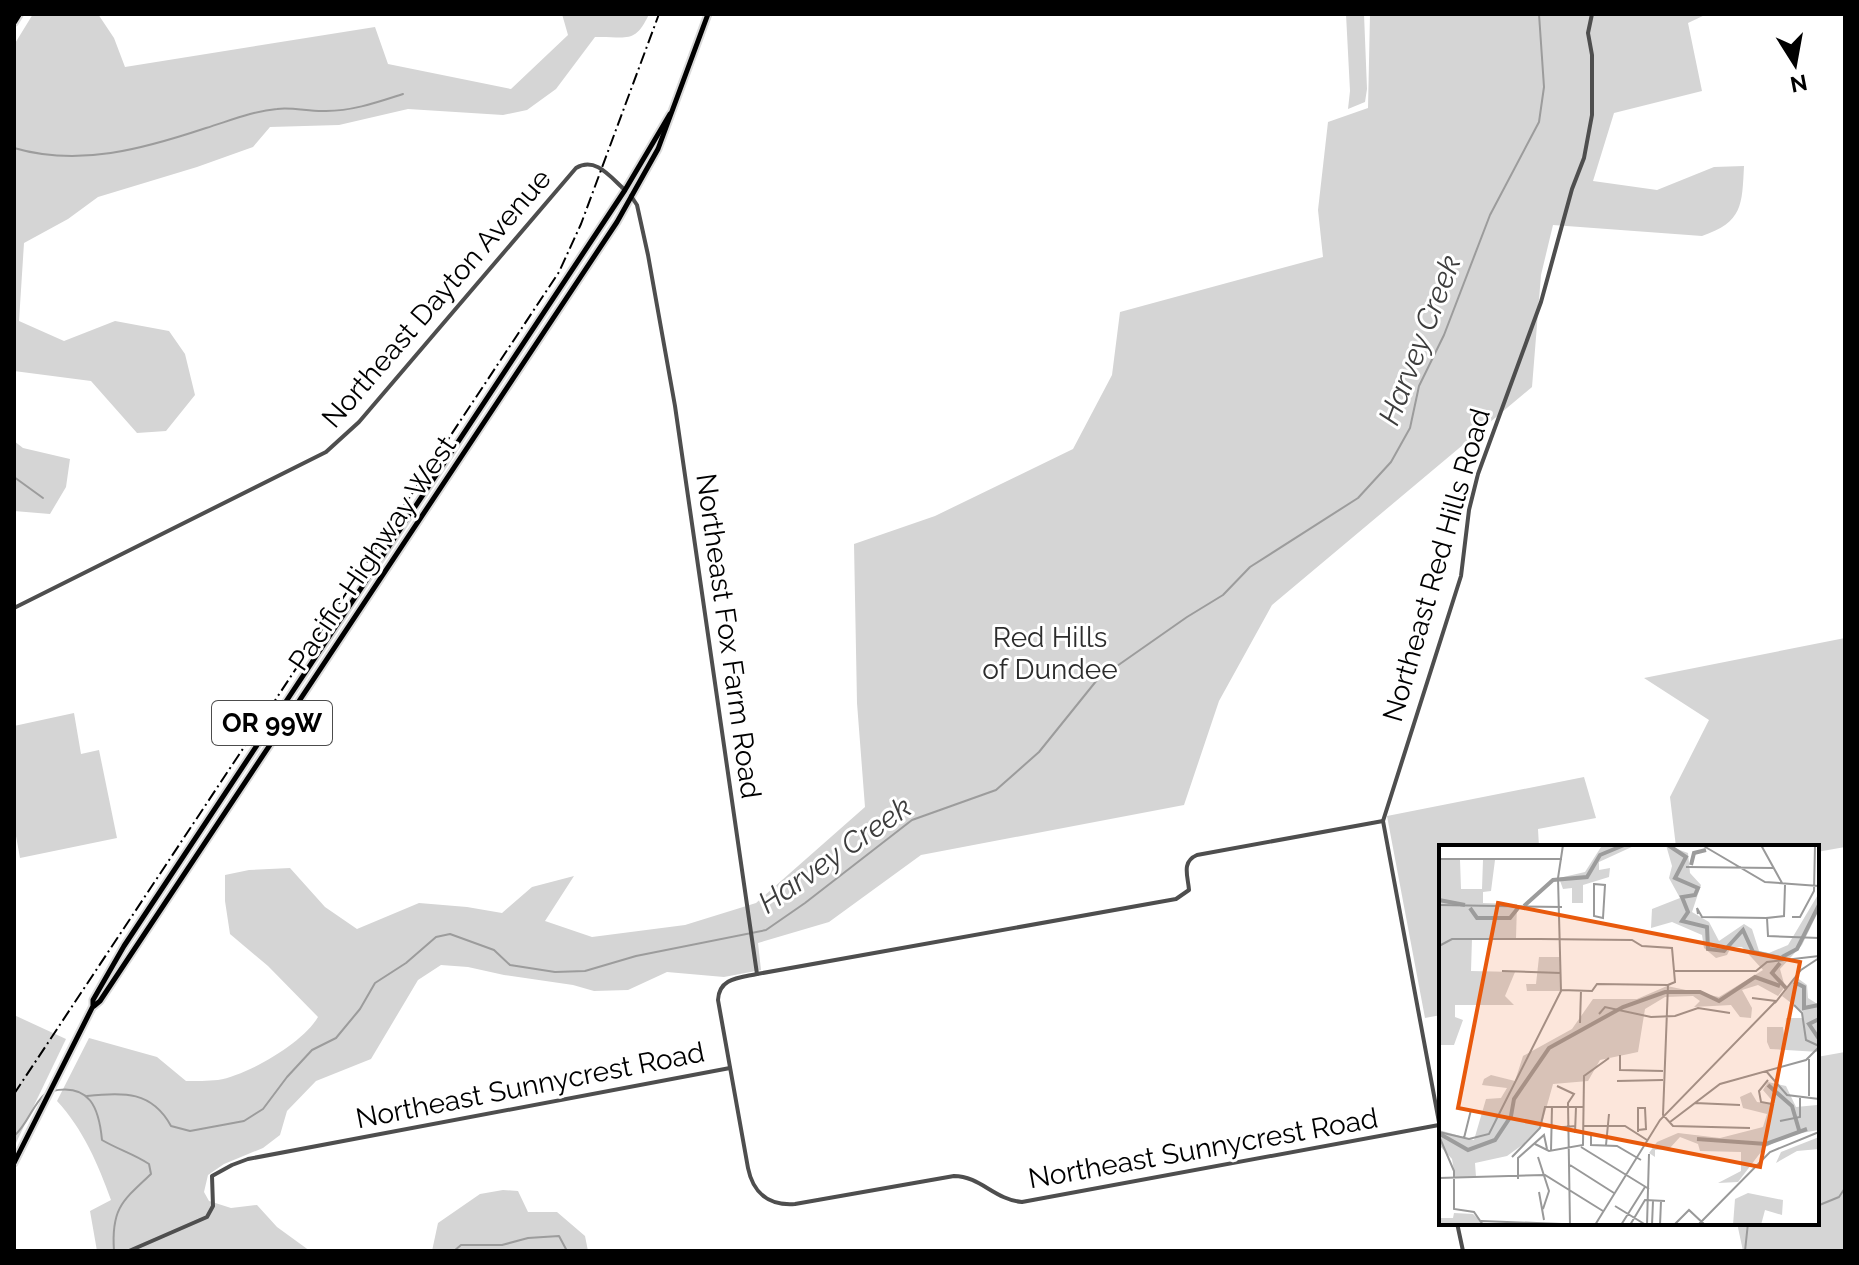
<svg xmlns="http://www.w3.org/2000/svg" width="1859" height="1265" font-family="Raleway,sans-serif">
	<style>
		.green { fill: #d5d5d5 }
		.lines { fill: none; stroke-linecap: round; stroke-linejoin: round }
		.stream { stroke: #9c9c9c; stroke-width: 2 }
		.primary-casing { stroke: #dbdbdb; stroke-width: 9 }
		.trunk-casing { stroke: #dbdbdb; stroke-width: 10 }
		.tertiary { stroke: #4e4e4e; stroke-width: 4 }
		.primary { stroke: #000; stroke-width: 5 }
		.trunk { stroke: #000; stroke-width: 6 }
		.rail { stroke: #000; stroke-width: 2; stroke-dasharray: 12 4 2 4; stroke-linecap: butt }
		.labels { text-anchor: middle; stroke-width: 6; stroke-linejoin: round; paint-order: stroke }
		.shield { fill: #fff; stroke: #4c4c4c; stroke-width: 2 }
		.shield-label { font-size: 26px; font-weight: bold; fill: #000 }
		.street-label { font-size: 28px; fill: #000; stroke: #fff }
		.park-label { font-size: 28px; fill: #2c2c2c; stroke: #fff }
		.water-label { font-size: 30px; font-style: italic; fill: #3d3d3d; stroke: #fff }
		.inset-river { fill: none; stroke: #9c9c9c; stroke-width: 4 }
		.inset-road { fill: none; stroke: #999; stroke-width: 2 }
		.view { fill: #e8590c; fill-opacity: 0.15; stroke: #e8590c; stroke-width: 4 }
		.inset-edge { fill: none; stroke: #000; stroke-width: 4 }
	</style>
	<rect width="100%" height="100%" fill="#fff"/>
	<g class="green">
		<path d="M33 14H98L114 38 125 67 375 27 388 64 511 89 568 35 562 14H649C635 45 626 36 595 37L556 89 527 110 503 115 408 109 339 125 270 127 253 147 197 167 98 197 68 219 24 243 19 321 64 341 115 321 169 331 185 354 195 395 166 431 137 433 91 381 14 371V45Z"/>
		<path d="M1346 14H1364L1367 89 1365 102 1348 109 1350 91Z"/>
		<path d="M1370 14H1707L1688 23 1702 91 1614 113 1593 181 1657 190 1714 167 1744 166C1742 205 1743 222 1702 236L1553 225 1541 275 1532 387 1272 605 1219 701 1184 805 921 855 829 922 758 943 761 970 724 977 667 972 628 990 594 991 573 985 504 975 468 967 441 965 418 980 371 1059 316 1081 287 1111 280 1135 263 1148 224 1164 208 1175 204 1192 209 1201 231 1208 257 1205 277 1227 310 1251H97L90 1211 111 1200C98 1164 83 1129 57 1101L89 1038 157 1057 186 1081C196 1081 208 1081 218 1080 248 1075 303 1043 318 1017L268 966 230 934 225 901V875L249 870 290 868 325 907 357 929 419 903 467 907 502 913 532 887 574 876 545 921 592 937 685 925 756 903 865 807 857 703 854 544 935 516 1073 449 1112 375 1120 312 1323 257 1318 210 1328 122 1368 108Z"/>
		<path d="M14 441 23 448 70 459 66 487 50 514 14 511Z"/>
		<path d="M1845 638V847L1817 852V847H1676L1670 797 1709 720 1644 678Z"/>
		<path d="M74 713 81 754 99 750 117 838 20 858 14 825V726Z"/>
		<path d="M1584 777 1596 818 1538 829 1539 847H1441V1015L1425 1018 1387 816Z"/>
		<path d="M14 1015 66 1039 14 1147Z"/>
		<path d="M1845 1052V1251H1743L1737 1223H1817V1057Z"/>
		<path d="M503 1190 518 1191 528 1212H557L585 1236 588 1251H432L438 1223 480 1194Z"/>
	</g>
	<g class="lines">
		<g class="stream">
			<path d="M14 148C79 167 143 149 206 128 229 121 253 111 277 109 293 107 310 112 326 111 353 111 378 102 403 94"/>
			<path d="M14 477 43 498"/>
			<path d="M52 1091C90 1083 99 1108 102 1140 117 1149 134 1154 149 1164L151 1174C122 1201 111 1209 114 1251"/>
			<path d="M87 1096C124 1092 152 1091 171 1126L190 1131 244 1121 263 1109 287 1077 312 1050 336 1038 360 1009 375 983 406 963 436 937 450 934 494 950 510 965 555 972 585 971 636 956 766 930 805 903 912 820 996 790 1039 752 1097 680 1187 617 1223 595 1250 567 1358 498 1391 462 1410 428 1419 386 1444 335 1490 215 1539 122 1544 87 1539 14"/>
			<path d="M14 1136C28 1124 32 1105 46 1093"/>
			<path d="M1817 1206 1839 1197 1845 1188"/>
			<path d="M454 1251 461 1245H502L528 1238 559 1236 567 1251"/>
			<path d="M1745 1251 1748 1223"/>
		</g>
		<g class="primary-casing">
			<g id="primary">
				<path d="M94 1006 100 1001 617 222 658 149 708 14"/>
				<path d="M14 1163 93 1006V1000L124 946 625 190 670 114"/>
			</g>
		</g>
		<g class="trunk-casing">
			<path id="trunk" d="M14 22 19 14"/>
		</g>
		<g class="tertiary">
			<path d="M631 196 637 205 648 255 675 406 757 974"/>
			<path d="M14 608 326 452 359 422 576 168C596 156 611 178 625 190"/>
			<path d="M1383 821 1197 855C1181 862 1188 876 1189 890L1176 899 757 974C739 978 719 978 718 1000L748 1168C753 1193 769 1206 795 1204L954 1176C980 1176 995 1200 1022 1202L1439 1125"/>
			<path d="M1441 1133 1383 821 1461 576 1469 510 1478 474 1541 302 1572 189 1584 158 1592 115V55L1588 33 1592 14"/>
			<path d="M1457 1223 1463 1251"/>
			<path d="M129 1251 207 1217 213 1206 212 1176 232 1165 248 1159 730 1068"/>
		</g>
		<use href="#primary" class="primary"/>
		<use href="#trunk" class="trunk"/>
		<path class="rail" d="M14 1094 559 272 581 224 659 14"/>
	</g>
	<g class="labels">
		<rect class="shield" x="212" y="701" width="120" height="44" rx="6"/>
		<g class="shield-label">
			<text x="272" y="732">OR 99W</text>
		</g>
		<g class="street-label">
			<text transform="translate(436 298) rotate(-49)" y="10">Northeast Dayton Avenue</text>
			<text transform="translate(372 553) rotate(-56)" y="10">Pacific Highway West</text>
			<text transform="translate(1436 565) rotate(-74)" y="10">Northeast Red Hills Road</text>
			<text transform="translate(729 636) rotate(82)" y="10">Northeast Fox Farm Road</text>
			<text transform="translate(530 1085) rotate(-11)" y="10">Northeast Sunnycrest Road</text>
			<text transform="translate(1203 1148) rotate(-10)" y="10">Northeast Sunnycrest Road</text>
		</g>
		<g class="park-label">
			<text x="1050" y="647">Red Hills<tspan x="1050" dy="32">of Dundee</tspan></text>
		</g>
		<g class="water-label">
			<text transform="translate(1420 340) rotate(-69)" y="10">Harvey Creek</text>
			<text transform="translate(835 855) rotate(-35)" y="10">Harvey Creek</text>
		</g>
	</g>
	<g transform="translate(1439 845)">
		<rect width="380" height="380" fill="#fff"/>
		<path d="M197 0 160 17V25L171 23 170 32 144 40V58H133V43L124 44 120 33 146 27 162 2ZM227 0 249 8 251 28 262 40 253 67 270 77 280 96 305 79 313 84 320 106 330 108 349 100 380 48V65L363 100 341 124 346 142 339 151 319 140 303 145 313 163 312 173 301 172 292 160 255 162 261 156 254 151 226 152 206 164 199 207 161 215 149 236 114 239 102 282 86 298 68 311 36 318 37 332H16L13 314 0 300V285L35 295 47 254 62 253 68 243 43 240 45 234 52 230 76 236 84 211 133 184 154 154H198L228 141 280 152 324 125 303 102H292L288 110 277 113 265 103 263 90 233 77 212 83 213 64 241 53 230 33 233 21ZM0 15H21L22 44H43L44 15H56L52 46 44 47V58L78 59 77 93H33L32 126 76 127 66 151 75 160H16V172L24 175 15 200H0ZM100 112H122L121 146H88L87 139H97ZM357 132 368 140 369 153 380 160V207L331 204 328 197V182H344L346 197 347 173H364V167L343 151ZM329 237 347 241 357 262 378 260 380 285 350 290 325 303 299 337 279 338 302 326V307L261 306 259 299 241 292 230 304 216 305V312L210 308 218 297 239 288 281 293 324 282 328 269 304 263 301 252 312 247 318 257 336 259 324 245ZM380 292V304L358 306 337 318 342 307ZM309 348 344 355 343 370 326 365 322 380H294L296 354ZM15 368 34 369 46 380H0V373H14Z" fill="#d5d5d5"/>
		<path class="inset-river" d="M229 0 247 12 236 33 259 43 256 50 243 52 249 67 243 76 268 82 269 104 285 106 304 85 314 107 342 113M252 20 255 8 267 5M0 55 26 60M85 61 114 35 148 32 161 10 185 0M31 63 38 73H71L79 63M343 112 358 104 380 60M341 118 333 128 347 143M355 137 365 142V163L380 160M380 174 370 179 380 194M329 240 353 261 360 285M1 289 29 305 56 295 72 271 75 254 110 203 184 162 226 147H261L280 156 316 132 341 141M258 294 327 299 368 284"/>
		<path class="inset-road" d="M263 0 326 37 380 41M322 0 343 38M0 14H123M247 22 335 23M155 39 166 40 164 73 155 71ZM346 40 345 71 328 73 329 91 380 93M0 60 123 62M259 69 258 63 263 72 328 73M353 72H361L375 46 376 0M0 101 13 94H100L193 95 203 101 233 103 236 137 229 140 224 270 234 281 311 283M63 126 122 128M236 126H317L328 117 380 111M122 145 153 146 158 139 229 140M313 153 337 156M336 158 362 125 380 113M355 160 363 168 367 195 380 201M160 169 166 162 212 172 236 171 259 163 291 168M141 178 142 145M181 210V225L224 226M370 214V251M327 226 348 250 380 254M329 235 320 246 322 257 333 259M178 236 224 235M118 241 135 249 129 258 131 380M256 258 301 260M341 276 361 272V251M231 277 281 239 367 215 380 202M145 281H186L208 295M113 283 137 281M0 287 30 294 50 289 122 146 119 33 124 0M199 287V263H206L207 284 199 285M136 288 137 262M152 289V300L178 301 202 315M0 291 15 326V364L35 367 44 380M25 293 32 265M96 299 110 306 144 300 145 231 170 213M167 300 170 269M142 302 210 344M112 306 113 261M73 312 101 283 106 262H145M99 312 110 346 104 364M131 320 175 348M0 333 106 330 164 366M79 334V313L105 290 108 304M100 347 105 375M176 361 207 380M42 376 148 380M156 380 221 275 337 156M182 380 206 342M191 380 206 355 226 356M208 380 210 309M213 380 214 356M221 380 222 356M235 380 250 365 266 380M259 380 331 307 380 287"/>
		<path class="view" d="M59 58 361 117 321 322 19 263Z"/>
		<rect width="380" height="380" class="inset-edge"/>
	</g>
	<rect width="1859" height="1265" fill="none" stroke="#000000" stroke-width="32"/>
	<g transform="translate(1795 64) rotate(169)" stroke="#ffffff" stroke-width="6" paint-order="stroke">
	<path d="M0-6L14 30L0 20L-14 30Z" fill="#000000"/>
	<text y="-12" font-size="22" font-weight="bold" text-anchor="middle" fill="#000000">N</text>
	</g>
</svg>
